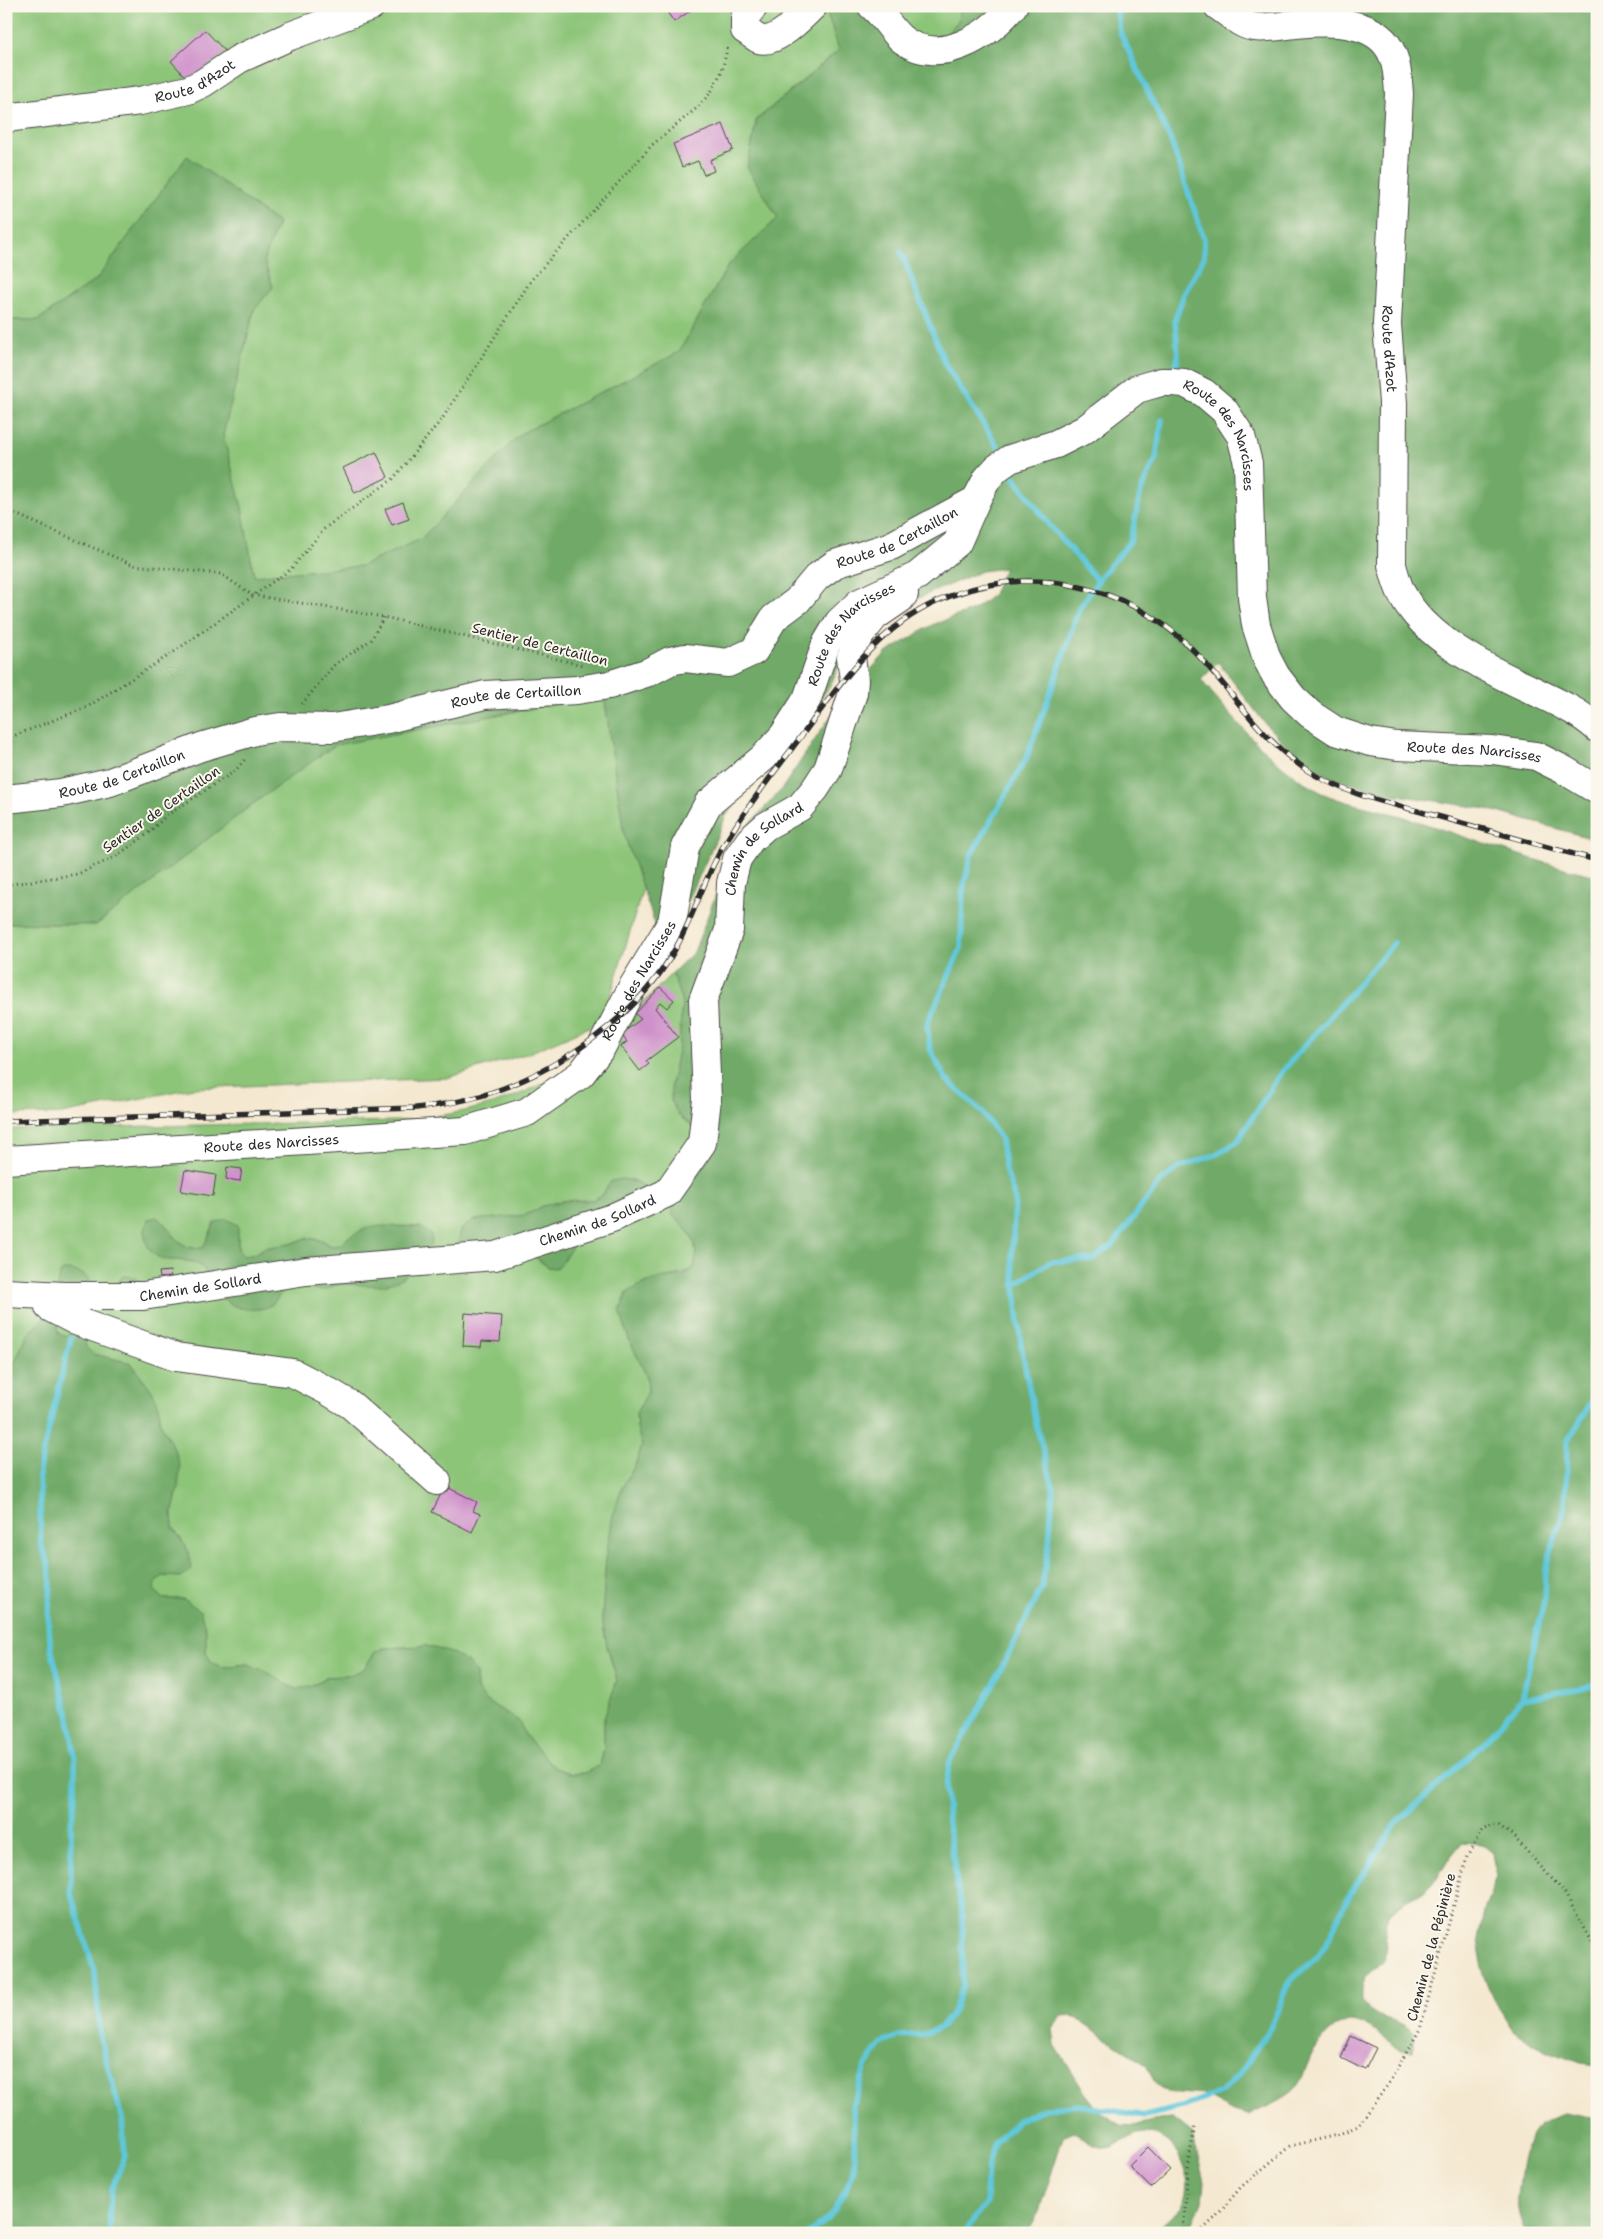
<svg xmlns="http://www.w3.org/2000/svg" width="1603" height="2239" font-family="'Shantell Sans',sans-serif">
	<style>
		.green { fill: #8cc478; stroke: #5c7852; fill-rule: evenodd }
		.forest { fill: #71aa68; stroke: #4e6a4a }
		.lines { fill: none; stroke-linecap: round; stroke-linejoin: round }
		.stream { stroke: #60c8dc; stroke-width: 5.5 }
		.building { fill: #cf91cb }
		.minor-casing { stroke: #494744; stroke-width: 30 }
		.path { stroke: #494744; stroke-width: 3; stroke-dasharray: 1 4; stroke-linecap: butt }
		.minor { stroke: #fff; stroke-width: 28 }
		.rail-casing { stroke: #2b2b2b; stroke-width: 5.5 }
		.rail { stroke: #fbf7ec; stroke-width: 4; stroke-dasharray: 11; stroke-linecap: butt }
		.labels { text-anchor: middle; stroke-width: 4; stroke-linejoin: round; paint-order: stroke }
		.street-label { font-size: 14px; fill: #2b2b2b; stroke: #fbf7ec }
	</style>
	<rect width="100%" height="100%" fill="#fbf7ec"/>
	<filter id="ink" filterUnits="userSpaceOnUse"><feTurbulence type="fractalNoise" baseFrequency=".02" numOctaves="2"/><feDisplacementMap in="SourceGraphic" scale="10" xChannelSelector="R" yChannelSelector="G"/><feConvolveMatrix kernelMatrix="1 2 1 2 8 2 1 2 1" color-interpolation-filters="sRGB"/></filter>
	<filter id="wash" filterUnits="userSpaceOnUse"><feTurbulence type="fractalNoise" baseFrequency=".0096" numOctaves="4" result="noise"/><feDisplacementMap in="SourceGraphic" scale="20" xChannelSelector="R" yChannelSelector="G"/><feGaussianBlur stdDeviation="1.12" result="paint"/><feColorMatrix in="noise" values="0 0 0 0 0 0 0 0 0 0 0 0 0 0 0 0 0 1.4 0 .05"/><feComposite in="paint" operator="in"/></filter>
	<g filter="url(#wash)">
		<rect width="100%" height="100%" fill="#f4e8d0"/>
		<g class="green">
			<path d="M6 6H825L839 50 756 120 748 167 778 218 729 264 679 352 520 434 421 539 362 566 254 576 242 508 223 435 254 310 273 287 264 260 278 223 187 157 97 279 38 320H6Z"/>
			<path d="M868 6H960L958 21 925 61Z"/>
			<path d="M604 695 624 834 643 888 603 1021 529 1053 447 1078 193 1088 62 1114 6 1115V923L96 925 254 803 335 745Z"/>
			<path d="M672 973 682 1002 679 1046 671 1085 679 1116 710 1140 714 1150 698 1175 672 1198V1215C690 1232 700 1241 694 1268 683 1275 674 1275 660 1278 648 1281 638 1286 627 1293L628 1337 647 1377 648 1393 636 1414 637 1428 642 1446 635 1465 622 1488 606 1556 602 1620 607 1646 617 1680 604 1719V1748L600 1765 585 1773 572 1774 555 1768 525 1735 519 1721 485 1700 477 1689 476 1673 454 1654 427 1646 384 1648 375 1652 364 1669 353 1674 325 1678 310 1687 295 1689 248 1664 222 1667 212 1663 206 1652V1631L183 1599H164L154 1590 155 1583 163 1576 181 1577 189 1552 173 1527 172 1515 178 1489 160 1422 158 1404 152 1391 131 1363 93 1354 86 1347 84 1338 91 1320 97 1311 106 1305 123 1276 75 1332 64 1336 59 1334 57 1330 60 1320 29 1331 6 1382V1129L398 1121C467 1114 519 1102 578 1063 586 1057 593 1049 601 1043 626 1021 649 997 672 973ZM622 1179 636 1181 645 1187 573 1245 563 1261 556 1268C533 1267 522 1235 512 1217L526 1215 543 1206 561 1201 593 1200 603 1194 608 1186ZM157 1218C176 1230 175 1251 204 1248L214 1223 238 1237V1250L244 1256 252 1255 264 1248 290 1244 306 1238 322 1240 331 1246 340 1245C360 1225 395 1225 421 1227L360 1284H338L319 1290 302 1285 289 1286 280 1293 271 1305 207 1276C205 1271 203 1266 197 1264 186 1259 173 1262 162 1258 145 1251 141 1233 149 1219Z"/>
		</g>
		<g class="forest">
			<path d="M825 6H868L925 60 958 21 960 6H1597V840L1487 809 1385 793 1329 777 1296 755 1267 726 1218 662 1201 680C1239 725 1270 764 1322 793 1340 802 1377 809 1398 815 1464 836 1529 861 1597 876V2065L1580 2063 1535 2046 1513 2030 1498 2007 1485 1980 1478 1940 1485 1907 1497 1877 1493 1853 1483 1845 1463 1843C1448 1855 1442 1875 1428 1888 1414 1900 1393 1903 1386 1921 1382 1931 1389 1943 1386 1952 1379 1975 1360 1965 1362 2001 1366 2006 1371 2012 1377 2015 1395 2023 1420 2023 1413 2051 1388 2050 1377 2024 1352 2021 1340 2020 1322 2038 1316 2048 1308 2059 1306 2074 1297 2086 1286 2099 1263 2107 1247 2115L1231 2110 1203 2095 1167 2092 1157 2085 1146 2065 1072 2015 1062 2016 1053 2029 1055 2045 1083 2090 1100 2112 1120 2125 1134 2126 1159 2119 1173 2118 1192 2133 1204 2182 1202 2201 1189 2233H1159C1164 2216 1182 2215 1187 2193 1192 2165 1168 2128 1138 2134 1127 2137 1117 2147 1106 2148 1097 2149 1081 2135 1072 2131L1063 2137 1039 2212 1027 2233H6V1382C18 1357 25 1328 51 1314L60 1319 57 1330 59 1334 64 1336 75 1332C66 1313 48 1288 63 1270 78 1270 86 1273 93 1286L110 1291 123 1276 134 1277 142 1283 97 1311 91 1320 84 1338 86 1347 93 1354 131 1363 152 1391 158 1404 160 1422 176 1453 180 1467 178 1489 172 1515 173 1527 189 1552 191 1570 181 1577 163 1576 155 1583 154 1590 164 1599H183L200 1610 206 1631V1652L212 1663 223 1667 248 1664 263 1670 295 1689 310 1687 325 1678 353 1674 364 1669 375 1652 384 1648 427 1646 454 1654 469 1664 476 1673 477 1689 485 1700 519 1721 525 1735 555 1768 572 1774 585 1773 600 1765 604 1748V1719L617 1680 607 1646 602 1620 606 1556 614 1510 622 1488 635 1465 642 1446 637 1428 636 1413 648 1392 647 1377 628 1337 620 1311 627 1293 640 1285 660 1278 683 1275 694 1268C700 1241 690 1232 672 1215V1198L698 1175 714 1150 710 1140 679 1116 671 1102V1085L679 1046 682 1002 672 973 694 952 728 863 745 829 781 790 839 704 886 653 932 625 973 610 992 596 1005 568 982 571 909 602 841 662 829 688 726 816 665 953 624 834 604 695 335 745 254 803 96 925 6 923V320H38L97 279 187 156 278 223 264 260 273 287 254 310 223 435 242 508 254 576 361 566 421 539 520 434 679 352 729 264 778 218 747 167 757 120 839 50Z"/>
			<path d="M622 1179C631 1181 642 1181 646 1191L573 1245 563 1261 556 1268 548 1267 533 1255 462 1247 458 1242 461 1230 473 1220 526 1215 543 1206 561 1201 593 1200 603 1194 611 1181Z"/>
			<path d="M156 1217C175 1230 175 1251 203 1248L215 1223 226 1219 238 1225V1250L244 1256 252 1255 264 1248 290 1244 306 1238 322 1240 331 1246 340 1245 347 1238 368 1227 386 1226 421 1227 431 1235 432 1242C420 1262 407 1282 382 1285 369 1287 354 1283 341 1284 333 1285 327 1291 319 1290 309 1289 299 1282 289 1286 280 1290 278 1300 271 1305 263 1311 246 1310 237 1307 218 1301 215 1282 203 1268 194 1257 175 1262 163 1259 145 1253 141 1233 149 1219Z"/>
			<path d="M1563 2113 1597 2119V2233H1526C1515 2209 1517 2205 1520 2180 1525 2147 1527 2126 1563 2113Z"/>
		</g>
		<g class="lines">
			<g class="stream">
				<path d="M1116 6 1120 32 1171 141 1204 239V257L1184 294 1175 320 1178 357 1176 365"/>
				<path d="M901 252 946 366 998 447"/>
				<path d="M1014 477 1050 526 1098 581"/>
				<path d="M1015 1284 1050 1262 1093 1259 1113 1245 1160 1182 1178 1168 1217 1154 1237 1142 1280 1074 1394 943"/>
				<path d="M71 1338 39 1469 41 1545 48 1562 51 1583 48 1621 51 1648 69 1718 75 1757V1801L71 1824V1894L95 1973 100 2037 122 2119 125 2156 111 2191 109 2233"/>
				<path d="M1522 1699 1597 1685"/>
				<path d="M809 2233 828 2219 847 2188 855 2161 853 2104 866 2066 881 2044 899 2036 924 2034 941 2027 954 2010 963 1985 962 1916 948 1825 946 1785 950 1761 993 1685 1042 1587 1049 1544 1053 1487 1036 1424 1021 1345 1012 1256 1015 1199 1005 1168 1001 1139 982 1112 946 1079 930 1049 927 1024 961 948 963 890 971 855 1026 759 1053 686 1079 609 1101 576 1130 542 1141 491 1156 459 1162 420"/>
				<path d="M965 2233 986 2202 988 2164 995 2143 1018 2120 1044 2109 1078 2105 1145 2116 1186 2106 1222 2092 1240 2073 1270 2028 1291 1980 1317 1957 1329 1939 1346 1901 1396 1823 1481 1746 1522 1699 1545 1597 1546 1567 1565 1507 1567 1442 1597 1393"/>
			</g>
		</g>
		<g id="blocks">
			<g class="building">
				<path d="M663 6H697L674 22Z"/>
				<path d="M205 30 226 52 189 81 171 61Z"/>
				<path d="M723 124 733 150 710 160 714 171 704 175 698 161 682 167 673 144Z"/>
				<path d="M376 452 388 477 355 493 343 468Z"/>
				<path d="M403 502 409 519 392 525 385 509Z"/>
				<path d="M660 987 674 1000 667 1008 660 1002 655 1008 678 1037 646 1061 649 1064 640 1071 621 1046 627 1042 621 1034 641 1019 635 1014Z"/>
				<path d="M227 1167 242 1169 240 1181 226 1179Z"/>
				<path d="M185 1170 216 1175 213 1196 181 1191Z"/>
				<path d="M170 1271 171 1277 160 1278 159 1272Z"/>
				<path d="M465 1313 502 1316 500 1342 482 1341 481 1347 463 1346Z"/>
				<path d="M445 1486 477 1502 473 1511 480 1514 472 1532 432 1512Z"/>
				<path d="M1351 2036 1376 2048 1365 2070 1341 2058Z"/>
				<path d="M1148 2147 1170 2170 1151 2188 1129 2166Z"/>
			</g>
		</g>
	</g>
	<g filter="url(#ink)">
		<use href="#blocks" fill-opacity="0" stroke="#494744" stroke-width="1"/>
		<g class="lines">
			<g class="minor-casing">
				<g id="minor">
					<path d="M754 6 745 17V30C749 32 754 37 759 39 776 45 801 17 813 6"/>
					<path d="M872 6C884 15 891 31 903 40 940 67 988 36 1013 6"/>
					<path id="s1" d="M1218 6C1230 14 1240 25 1254 27 1267 29 1283 25 1296 24 1329 21 1379 19 1393 56 1398 68 1398 82 1399 94L1387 324 1393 403 1392 565C1395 575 1397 585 1402 594 1425 638 1485 668 1528 688 1552 700 1577 710 1597 728"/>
					<path id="s2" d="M6 118 140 101 188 90 203 83 239 59 290 36 371 6"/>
					<path id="s3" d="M6 799 61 793 110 782 201 747 255 731 280 727 332 728 388 719 485 695 577 690 609 685 649 672 670 661 685 658 728 663 754 651 774 618 797 601 817 577 835 564 891 546 976 500"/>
					<path id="s4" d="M6 1160 465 1131 527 1112 581 1074 601 1048 632 988 672 922 685 847 708 804 764 757 783 736 807 699 826 644 839 622 859 603 917 576 957 543 976 500 987 479 997 468 1010 459 1056 444 1084 430 1137 389 1147 386 1161 382H1172L1184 383 1204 393 1224 410 1241 436 1248 463 1252 598 1256 625 1267 659 1276 676 1293 698 1310 714 1336 731 1370 742 1397 746 1492 750 1536 756 1564 770 1597 790"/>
					<path id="s5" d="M6 1293 65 1296H143L306 1271 495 1256 612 1218 667 1193 702 1143 707 1099 703 1000 729 930 731 883 737 859 750 840 766 826 800 807 815 789 828 769 853 693 854 680 851 657 860 635 875 616 900 599 904 594"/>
					<path d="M49 1296V1307L76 1321 176 1357 293 1373 326 1390 351 1405 437 1481"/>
				</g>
			</g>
			<g class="path">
				<path d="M6 510 133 565 221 574 252 595 384 617 582 665"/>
				<path d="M302 704 335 664 371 640 384 617"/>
				<path d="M6 739 87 707 171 654 291 569 325 528 393 479 442 419 532 279 652 145 698 107 711 92 722 71 728 45"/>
				<path d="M6 885 78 874 115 857 146 835 166 816 235 771 247 757"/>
				<path d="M1183 2233 1189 2159 1195 2126"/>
				<path d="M1199 2233 1215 2218 1241 2187 1290 2146 1337 2135 1358 2126 1387 2086 1420 2029 1467 1857 1482 1830 1497 1824 1512 1835 1564 1892 1597 1950"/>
			</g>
			<use href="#minor" class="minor"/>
			<g class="rail-casing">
				<path id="rail" d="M6 1121 416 1108C441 1105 466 1101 490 1093 559 1070 636 1017 673 953 692 921 702 884 721 850 748 803 785 759 817 715 851 669 884 626 936 602 1023 561 1127 582 1194 651 1235 693 1262 744 1315 775 1349 795 1390 803 1429 814 1485 829 1540 846 1597 860"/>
			</g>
			<use href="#rail" class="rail"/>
		</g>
	</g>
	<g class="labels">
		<g class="street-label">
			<text dy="5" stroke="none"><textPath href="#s2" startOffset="194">Route d'Azot</textPath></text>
			<text dy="5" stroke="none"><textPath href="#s1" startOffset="488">Route d'Azot</textPath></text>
			<text dy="5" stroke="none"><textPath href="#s4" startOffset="1630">Route des Narcisses</textPath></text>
			<text dy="5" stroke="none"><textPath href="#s3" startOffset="959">Route de Certaillon</textPath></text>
			<text dy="5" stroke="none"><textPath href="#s4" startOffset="1121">Route des Narcisses</textPath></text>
			<text transform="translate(540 644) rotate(14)" y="5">Sentier de Certaillon</text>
			<text dy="5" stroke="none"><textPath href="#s3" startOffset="524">Route de Certaillon</textPath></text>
			<text dy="5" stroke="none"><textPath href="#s4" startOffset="2110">Route des Narcisses</textPath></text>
			<text dy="5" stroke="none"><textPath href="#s3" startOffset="119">Route de Certaillon</textPath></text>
			<text transform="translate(161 809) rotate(-35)" y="5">Sentier de Certaillon</text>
			<text dy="5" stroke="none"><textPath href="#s5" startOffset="1050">Chemin de Sollard</textPath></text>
			<text dy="5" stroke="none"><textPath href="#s4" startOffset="701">Route des Narcisses</textPath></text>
			<text dy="5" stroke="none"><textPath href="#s4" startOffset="266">Route des Narcisses</textPath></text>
			<text dy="5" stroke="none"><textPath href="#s5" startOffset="600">Chemin de Sollard</textPath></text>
			<text dy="5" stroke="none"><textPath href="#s5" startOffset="195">Chemin de Sollard</textPath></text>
			<text transform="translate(1431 1947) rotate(-75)" y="5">Chemin de la Pépinière</text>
		</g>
	</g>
	<rect width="1603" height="2239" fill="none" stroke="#fbf7ec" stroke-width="25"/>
</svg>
